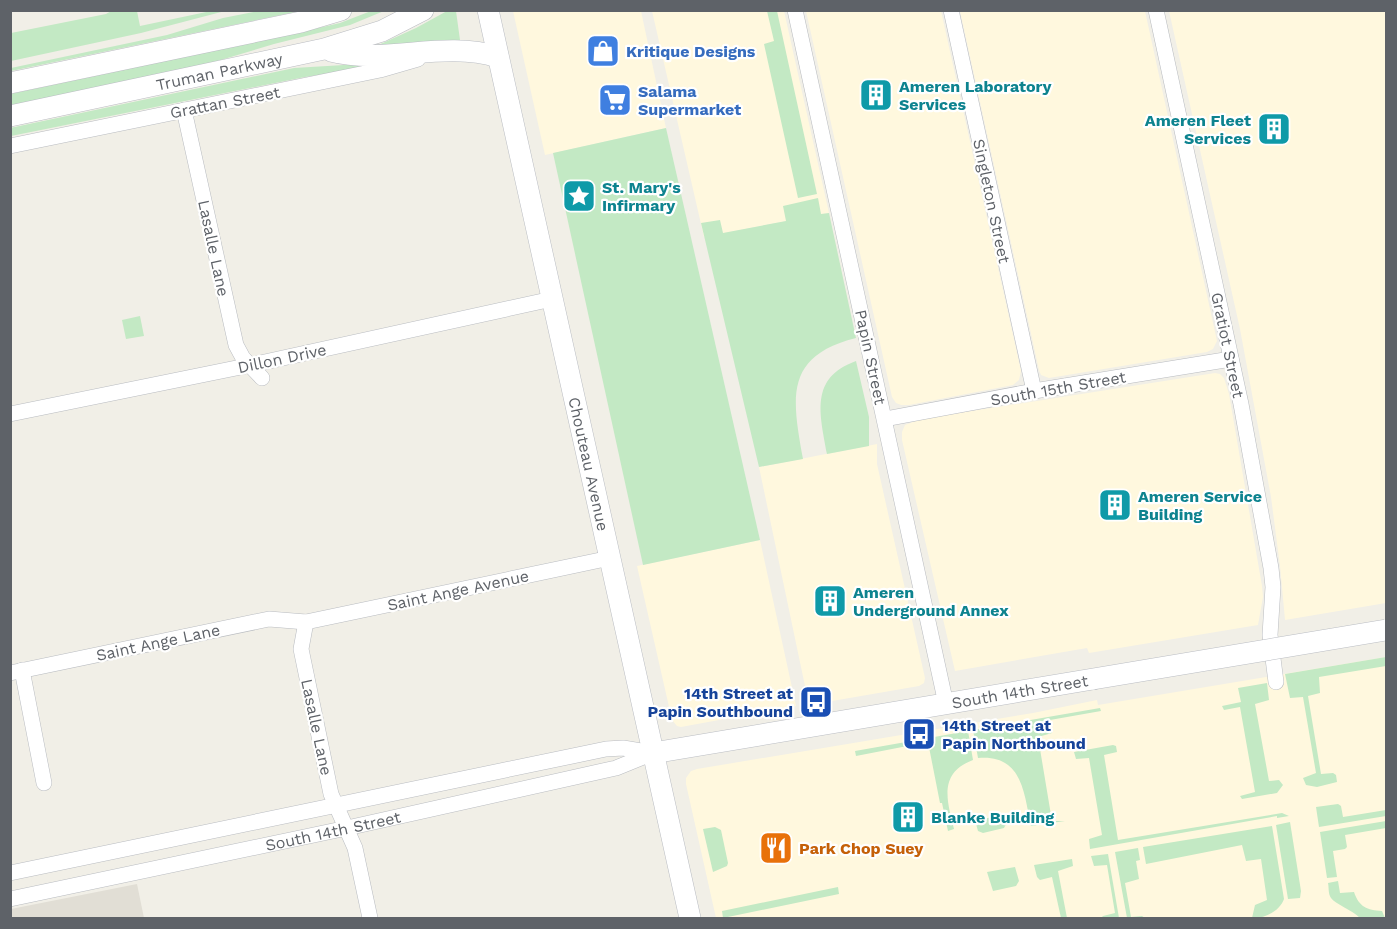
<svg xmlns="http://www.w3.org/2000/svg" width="1397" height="929" font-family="'Work Sans',sans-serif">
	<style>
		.commercial { fill: #fff8de }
		.education { fill: #e1ded5 }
		.green { fill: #c3e9c4 }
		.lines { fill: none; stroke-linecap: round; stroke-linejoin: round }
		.street-casing { stroke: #b9bcc1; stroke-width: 16 }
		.secondary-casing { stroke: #babdc3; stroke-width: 22 }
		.street { stroke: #fff; stroke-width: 15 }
		.secondary { stroke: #fff; stroke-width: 21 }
		.secondary-bridge-casing { stroke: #babdc3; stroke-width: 22; stroke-linecap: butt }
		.secondary-bridge { stroke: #fff; stroke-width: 21 }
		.labels { text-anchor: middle; stroke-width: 4.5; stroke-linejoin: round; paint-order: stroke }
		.shop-label { font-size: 16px; font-weight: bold; fill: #366cbe; stroke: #fff; text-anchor: start }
		.street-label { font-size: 16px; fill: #5e6268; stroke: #fff }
		.culture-label { font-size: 16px; font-weight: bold; fill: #0d838f; stroke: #fff; text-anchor: start }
		.transit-label { font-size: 16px; font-weight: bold; fill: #164399; stroke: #fff; text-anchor: end }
		.food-label { font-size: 16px; font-weight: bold; fill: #c56008; stroke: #fff; text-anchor: start }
	</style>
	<rect width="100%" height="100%" fill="#f1efe7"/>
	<g class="commercial">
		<path d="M513 11H641L666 128 545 155Z"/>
		<path d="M652 11H784L829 213 704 237Z"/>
		<path d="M806 11H941L1021 371 1019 380 1013 385 909 405H901L896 403 892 397Z"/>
		<path d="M960 11H1145L1217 341 1213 349 1207 352 1049 378 1041 375 1039 370Z"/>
		<path d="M1169 11H1386V603L1285 620 1280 566 1271 497 1240 329Z"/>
		<path d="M1215 373 1220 374 1224 378 1229 394 1262 586 1263 597 1258 625 1089 653 1087 648 955 671 902 440V432L905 425 921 419Z"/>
		<path d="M877 444V464L925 678 924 683 919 686 809 705 759 467Z"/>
		<path d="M760 540 796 706 681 727 677 726 672 720 637 566Z"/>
		<path d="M1386 657V918H716L686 784V778L691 771 697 769 1033 713 1097 700 1098 705Z"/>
	</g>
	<path class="education" d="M137 884 144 918H11V909Z"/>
	<g class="green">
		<path d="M113 10 137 11 140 26 211 11H225L141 33 11 61V33L106 14Z"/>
		<path d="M263 10 300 11 11 71V68L167 35 223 18Z"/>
		<path d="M371 11H384L350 25 274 44 214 62 11 106 10 94 279 37 340 23Z"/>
		<path d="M447 11H456L460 40 458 44 374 47 416 28Z"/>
		<path d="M767 11H777L817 194 798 198 764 44 774 41Z"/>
		<path d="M377 63 378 66 305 77 11 136 10 128 294 68Z"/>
		<path d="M666 128 760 540 643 565 553 153Z"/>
		<path d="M818 198 821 214 829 213 856 338C784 356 792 398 803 459L759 467 701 223 720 220 723 233 786 221 783 206Z"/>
		<path d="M140 316 144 336 126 339 122 320Z"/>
		<path d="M856 361 869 417V446L827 454C820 414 809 378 856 361Z"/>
		<path d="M1386 657V666L1319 677 1320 693 1308 696 1321 774 1333 773 1336 775 1337 782 1317 787 1306 785 1303 778 1316 773 1303 697 1290 698 1285 674Z"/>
		<path d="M1267 683 1269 700 1255 704 1269 781 1279 780 1283 785 1277 793 1242 799 1240 796 1255 792 1240 707 1224 710 1222 706 1241 702 1238 688Z"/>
		<path d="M1100 708 1101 711 1050 720 1052 733 1038 737 1052 821H1065L1031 826C1024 794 1023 754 978 758L973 730Z"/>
		<path d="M968 731 973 760C938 773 947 801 954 829L948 831 942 803H940L928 742 856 756 855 751Z"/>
		<path d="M1113 745 1116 746 1117 752 1104 755 1118 840 1282 813 1289 816 1277 818V816L1090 849 1089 839 1102 835 1089 758 1076 759 1074 752Z"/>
		<path d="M1338 804 1341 806 1343 817 1386 810V816L1319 827 1316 807Z"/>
		<path d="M1001 815 1004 817 1006 824 1004 828 983 833 978 831 976 824 979 820Z"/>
		<path d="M1386 821V828L1345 835 1347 847 1345 849 1333 851 1337 877 1327 878 1320 832Z"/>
		<path d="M1290 822 1301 891 1300 898 1288 899 1276 825Z"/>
		<path d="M1272 826 1284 899C1280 911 1264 919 1252 918L1255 905 1267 900 1261 859 1246 861 1242 845 1146 864 1143 847Z"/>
		<path d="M715 827 721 830 728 863 727 866 713 872 703 829Z"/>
		<path d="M1138 848 1140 860 1136 861 1139 879 1125 883 1131 917 1142 916 1145 918H1127L1115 852Z"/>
		<path d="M1108 854 1119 918H1101L1103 916 1115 913 1107 865 1094 866 1091 856Z"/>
		<path d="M1072 859 1073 866 1058 871 1067 918H1061L1052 877 1040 880 1037 877 1034 865Z"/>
		<path d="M1015 867 1019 881 1016 886 993 891 987 872Z"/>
		<path d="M1338 881 1340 893 1354 892C1359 907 1367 910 1382 911L1385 918H1360C1352 910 1335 904 1331 898 1328 894 1329 887 1328 883Z"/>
		<path d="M838 887 839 894 723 918 722 911Z"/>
	</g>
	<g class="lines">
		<g class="street-casing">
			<g id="street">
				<path d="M795 10 946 704"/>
				<path d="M951 10 1034 391"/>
				<path d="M1156 10 1241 404 1271 568 1273 587 1270 635 1276 682"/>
				<path d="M184 110 236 345 243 358 262 378"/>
				<path d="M10 146 380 70 418 59"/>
				<path d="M10 414 251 365 552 299"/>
				<path d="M885 419 1034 391 1231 359"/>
				<path d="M306 622 301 649 331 794 355 848 370 918"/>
				<path d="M22 670 44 783"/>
				<path d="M10 673 269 619 306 622 610 558"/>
				<path d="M10 873 606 749 623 748 653 753"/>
				<path id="s1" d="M10 899 347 828 616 768 653 753"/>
			</g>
		</g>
		<g class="secondary-casing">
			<g id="secondary">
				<path id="s2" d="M488 10 690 918"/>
				<path d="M331 51C385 65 443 40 498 57"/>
				<path d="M10 83 301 22 341 10"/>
				<path id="s3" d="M10 116 324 49 382 31 423 10"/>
				<path id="s4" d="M653 753 1093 679"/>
			</g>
		</g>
		<use href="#street" class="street"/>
		<use href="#secondary" class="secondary"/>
		<g class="secondary-bridge-casing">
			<path id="secondary-bridge" d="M1093 679 1386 630"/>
		</g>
		<use href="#secondary-bridge" class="secondary-bridge"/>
	</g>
	<defs>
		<g id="shop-square" transform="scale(1.725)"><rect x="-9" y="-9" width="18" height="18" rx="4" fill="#3f7fe0" stroke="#fff"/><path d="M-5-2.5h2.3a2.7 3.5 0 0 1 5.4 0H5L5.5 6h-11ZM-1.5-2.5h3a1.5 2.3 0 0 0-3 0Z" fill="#fff"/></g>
		<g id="building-square" transform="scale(1.725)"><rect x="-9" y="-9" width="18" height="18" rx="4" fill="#0f9aa8" stroke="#fff"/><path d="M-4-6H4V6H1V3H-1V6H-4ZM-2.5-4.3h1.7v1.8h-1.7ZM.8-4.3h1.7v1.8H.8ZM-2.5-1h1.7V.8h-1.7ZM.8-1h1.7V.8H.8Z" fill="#fff"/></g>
		<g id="supermarket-square" transform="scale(1.725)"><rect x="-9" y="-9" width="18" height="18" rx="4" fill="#3f7fe0" stroke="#fff"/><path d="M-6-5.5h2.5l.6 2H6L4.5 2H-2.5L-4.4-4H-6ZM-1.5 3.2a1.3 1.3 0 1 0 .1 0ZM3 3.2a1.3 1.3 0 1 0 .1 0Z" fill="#fff"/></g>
		<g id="sight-square" transform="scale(1.725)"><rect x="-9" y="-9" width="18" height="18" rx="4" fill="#0f9aa8" stroke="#fff"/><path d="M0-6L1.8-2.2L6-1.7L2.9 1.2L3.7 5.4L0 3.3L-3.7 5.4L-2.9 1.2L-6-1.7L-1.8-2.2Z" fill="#fff"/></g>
		<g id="bus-square" transform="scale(1.725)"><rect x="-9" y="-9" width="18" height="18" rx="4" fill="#1a4fb4" stroke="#fff"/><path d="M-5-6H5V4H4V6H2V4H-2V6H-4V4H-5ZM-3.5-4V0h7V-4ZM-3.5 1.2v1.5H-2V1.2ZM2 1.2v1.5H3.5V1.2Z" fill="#fff"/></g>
		<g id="restaurant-square" transform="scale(1.725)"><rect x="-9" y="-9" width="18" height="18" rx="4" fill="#e8710a" stroke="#fff"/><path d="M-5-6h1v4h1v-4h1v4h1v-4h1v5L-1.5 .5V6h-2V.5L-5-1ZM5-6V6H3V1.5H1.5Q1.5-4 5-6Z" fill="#fff"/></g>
	</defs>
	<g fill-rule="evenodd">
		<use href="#shop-square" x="603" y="51"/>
		<use href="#building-square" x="876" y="95"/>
		<use href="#supermarket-square" x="615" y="100"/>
		<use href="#building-square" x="1274" y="129"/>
		<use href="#sight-square" x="579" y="196"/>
		<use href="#building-square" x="1115" y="505"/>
		<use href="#building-square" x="830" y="601"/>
		<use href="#bus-square" x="816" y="702"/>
		<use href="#bus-square" x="919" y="734"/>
		<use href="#building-square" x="908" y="817"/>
		<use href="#restaurant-square" x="776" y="848"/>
	</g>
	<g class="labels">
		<g class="shop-label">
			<text x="626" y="57">Kritique Designs</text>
			<text x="638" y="97">Salama<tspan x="638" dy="18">Supermarket</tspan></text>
		</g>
		<g class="street-label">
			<text dy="6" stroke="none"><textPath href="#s3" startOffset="214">Truman Parkway</textPath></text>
			<text transform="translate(225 102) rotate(-11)" y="6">Grattan Street</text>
			<text transform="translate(992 201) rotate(78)" y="6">Singleton Street</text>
			<text transform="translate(214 248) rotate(78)" y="6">Lasalle Lane</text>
			<text transform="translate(1228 345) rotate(78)" y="6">Gratiot Street</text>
			<text transform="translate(871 357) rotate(78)" y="6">Papin Street</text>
			<text transform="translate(282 358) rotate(-12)" y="6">Dillon Drive</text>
			<text transform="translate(1058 388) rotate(-10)" y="6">South 15th Street</text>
			<text dy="6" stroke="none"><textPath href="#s2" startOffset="465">Chouteau Avenue</textPath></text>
			<text transform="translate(458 590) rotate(-12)" y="6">Saint Ange Avenue</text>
			<text transform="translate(158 642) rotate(-12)" y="6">Saint Ange Lane</text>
			<text dy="6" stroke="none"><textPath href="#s4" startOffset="372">South 14th Street</textPath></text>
			<text transform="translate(317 727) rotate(78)" y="6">Lasalle Lane</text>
			<text dy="6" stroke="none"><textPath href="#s1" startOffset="330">South 14th Street</textPath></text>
		</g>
		<g class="culture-label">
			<text x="899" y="92">Ameren Laboratory<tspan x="899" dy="18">Services</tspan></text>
			<text x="1251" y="126" text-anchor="end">Ameren Fleet<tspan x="1251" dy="18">Services</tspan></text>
			<text x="602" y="193">St. Mary's<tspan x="602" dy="18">Infirmary</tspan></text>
			<text x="1138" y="502">Ameren Service<tspan x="1138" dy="18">Building</tspan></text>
			<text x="853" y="598">Ameren<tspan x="853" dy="18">Underground Annex</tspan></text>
			<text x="931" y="823">Blanke Building</text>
		</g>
		<g class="transit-label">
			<text x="793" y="699">14th Street at<tspan x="793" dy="18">Papin Southbound</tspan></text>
			<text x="942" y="731" text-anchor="start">14th Street at<tspan x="942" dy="18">Papin Northbound</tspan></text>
		</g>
		<g class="food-label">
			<text x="799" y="854">Park Chop Suey</text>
		</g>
	</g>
	<rect width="1397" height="929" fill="none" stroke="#5e6268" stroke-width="24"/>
</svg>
